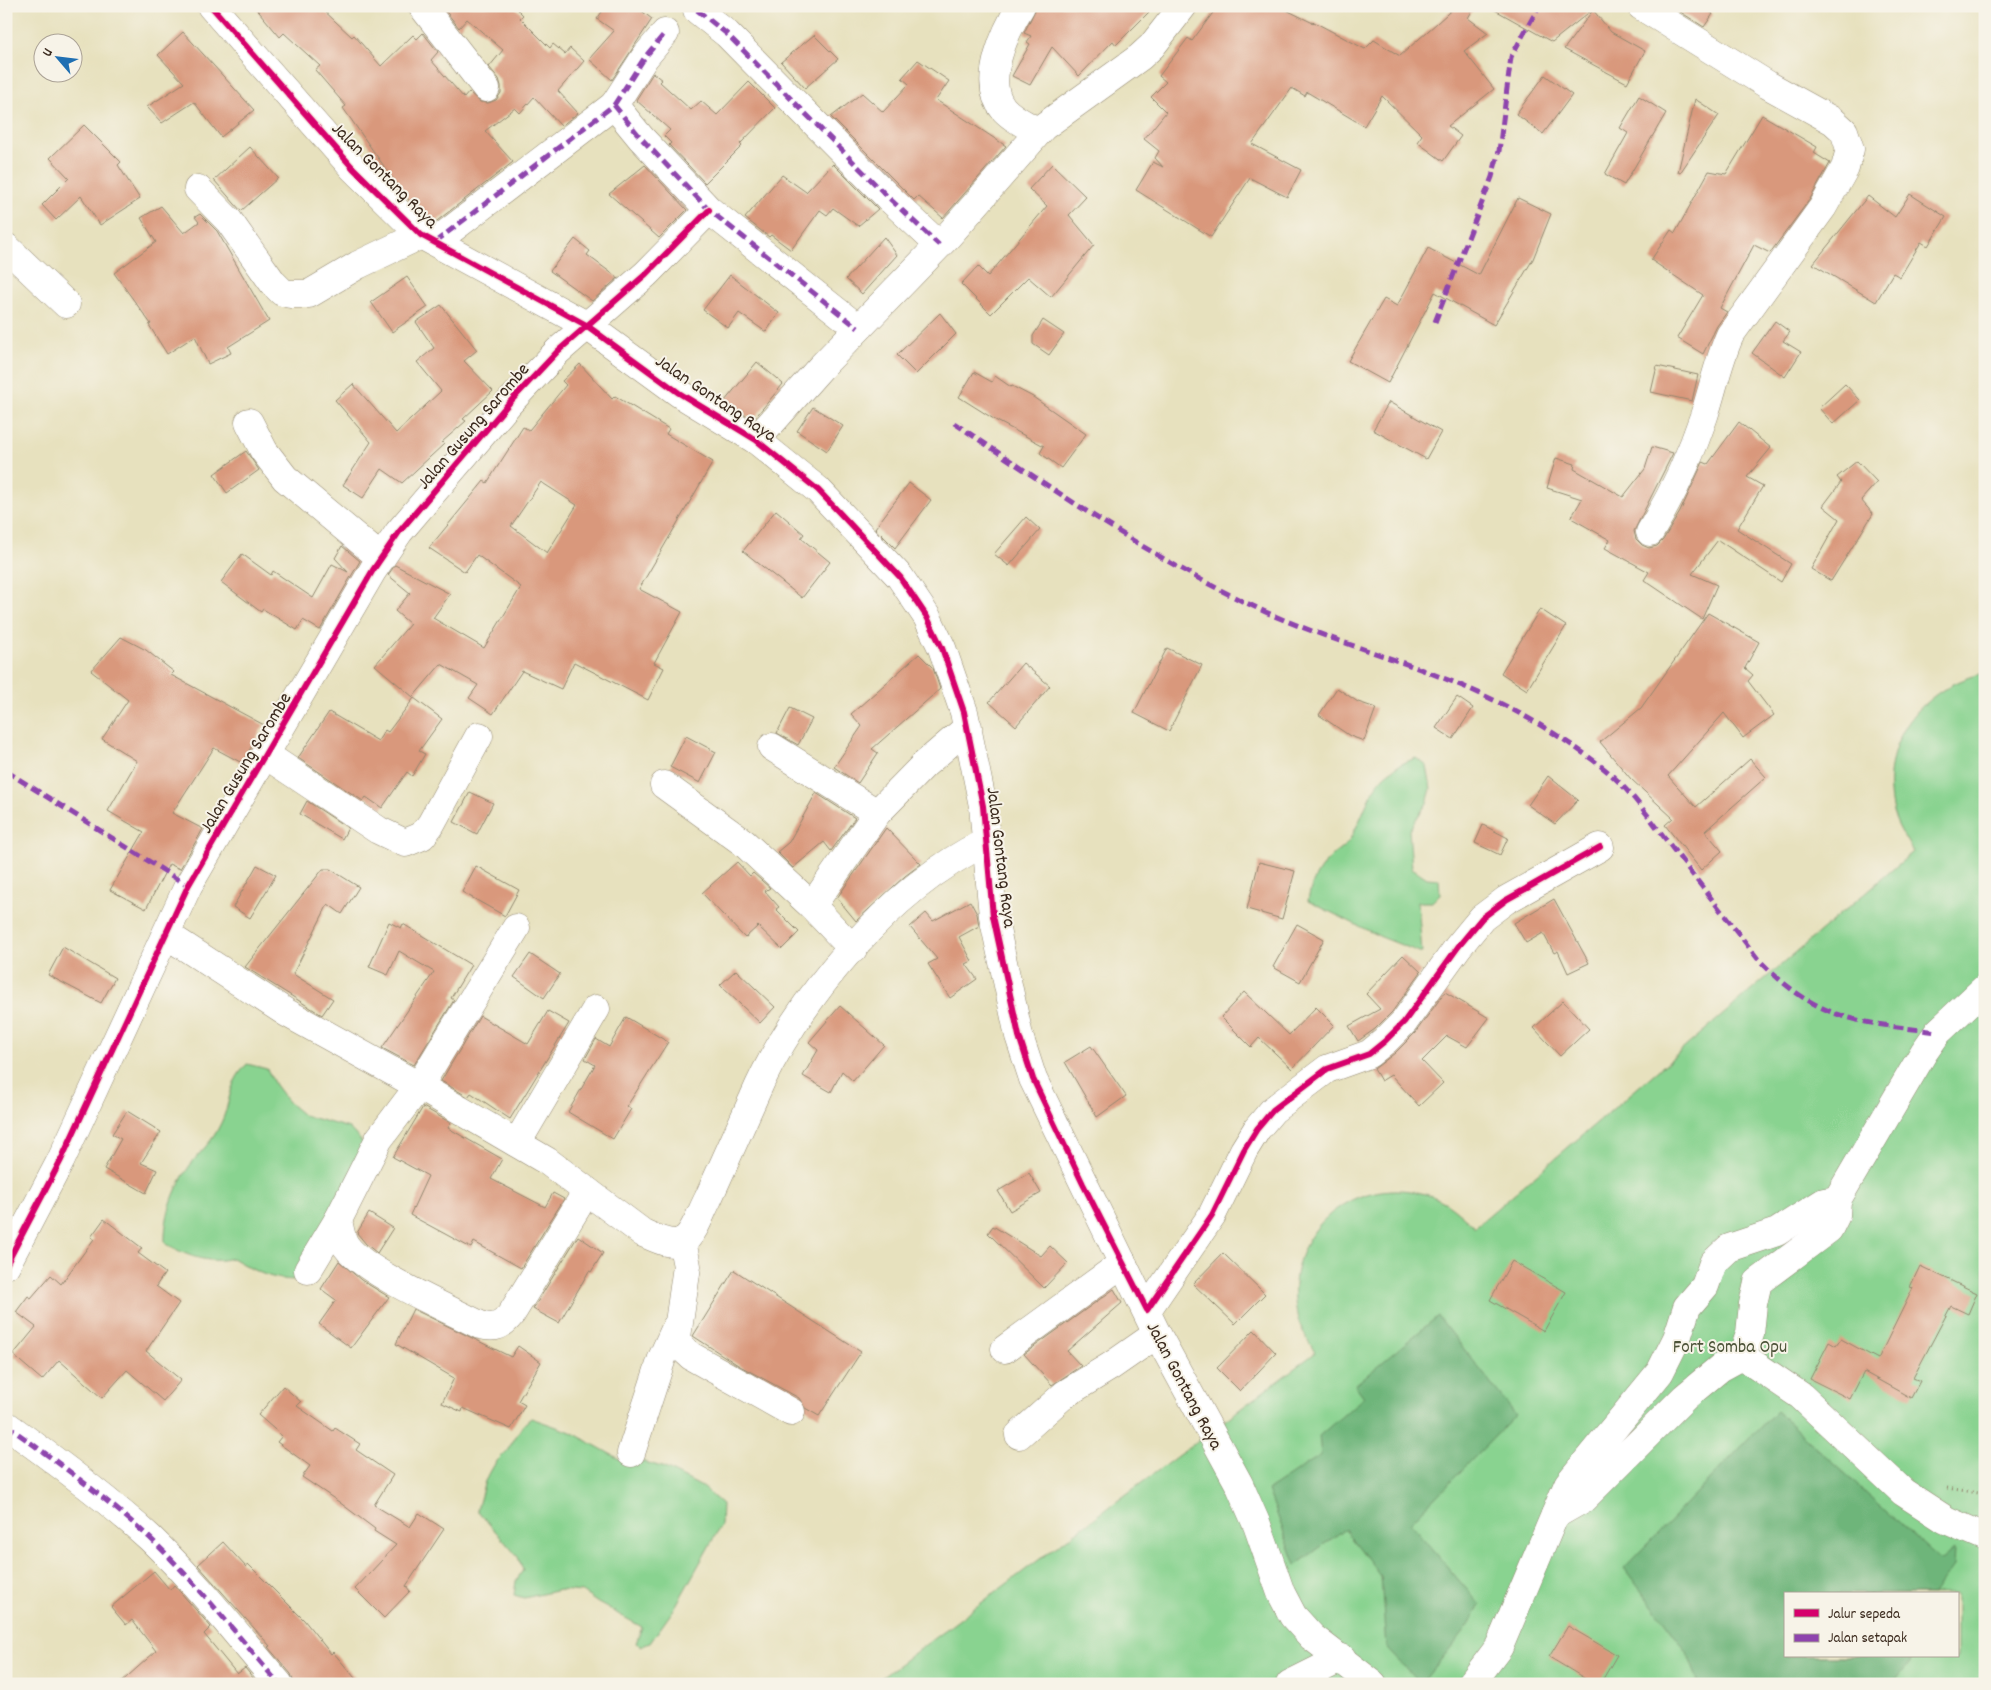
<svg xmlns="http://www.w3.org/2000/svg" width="1991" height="1690" font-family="Dekko,sans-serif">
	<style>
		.green { fill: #89d390; stroke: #627e57; fill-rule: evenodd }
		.forest { fill: #6eb57a; stroke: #54704c }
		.building { fill: #d9987b; fill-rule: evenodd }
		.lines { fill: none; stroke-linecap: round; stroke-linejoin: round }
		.minor-casing { stroke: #91866e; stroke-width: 29 }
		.path { stroke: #91866e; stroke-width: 3; stroke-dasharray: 1 4; stroke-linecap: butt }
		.minor { stroke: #fff; stroke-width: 28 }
		.quiet { stroke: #8e44ad; stroke-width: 5; stroke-dasharray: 10 5; stroke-linecap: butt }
		.cycleway-casing { stroke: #f7f3e8; stroke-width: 9 }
		.cycleway { stroke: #d6006c; stroke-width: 6 }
		.labels { text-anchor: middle; stroke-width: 4; stroke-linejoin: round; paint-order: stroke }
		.street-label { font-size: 19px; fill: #3b2a1e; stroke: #f7f3e8 }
		.park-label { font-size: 19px; fill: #4e543a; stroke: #f7f3e8 }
	</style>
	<rect width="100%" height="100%" fill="#f7f3e8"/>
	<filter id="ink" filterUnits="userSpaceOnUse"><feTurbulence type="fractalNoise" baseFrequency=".02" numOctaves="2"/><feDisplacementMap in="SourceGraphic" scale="10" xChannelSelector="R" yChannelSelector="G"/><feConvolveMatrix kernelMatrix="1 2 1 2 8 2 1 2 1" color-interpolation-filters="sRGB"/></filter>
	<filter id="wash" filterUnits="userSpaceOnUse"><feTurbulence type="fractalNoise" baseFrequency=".0096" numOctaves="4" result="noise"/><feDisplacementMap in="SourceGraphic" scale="20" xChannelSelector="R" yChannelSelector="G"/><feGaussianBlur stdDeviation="1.12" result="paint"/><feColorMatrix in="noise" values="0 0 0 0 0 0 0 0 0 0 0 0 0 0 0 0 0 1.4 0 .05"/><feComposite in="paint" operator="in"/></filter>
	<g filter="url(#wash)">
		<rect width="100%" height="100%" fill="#e7e1be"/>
		<g class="green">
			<path d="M1985 673V1684H873L1315 1353C1309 1341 1300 1329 1297 1315 1281 1238 1348 1173 1425 1194 1446 1199 1459 1213 1475 1227L1913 852C1905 837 1895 824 1892 807 1879 741 1922 687 1985 673ZM1785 1594H1957V1656H1785Z"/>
			<path d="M1416 758 1427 766 1431 789 1427 803 1409 830 1412 868 1427 878 1439 879 1440 894 1432 902H1418L1422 953 1381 937 1308 901C1311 882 1319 868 1333 855 1338 851 1344 847 1348 842 1373 803 1365 776 1416 758Z"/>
			<path d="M247 1064 267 1069 275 1085 288 1102 303 1115 349 1128 367 1147 299 1280C270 1280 256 1272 232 1258 209 1265 184 1255 165 1243 164 1214 176 1183 194 1160 203 1149 213 1140 219 1127 232 1103 226 1086 247 1064Z"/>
			<path d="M531 1418 571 1432 621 1460 645 1462 665 1468 702 1487 722 1504 721 1525 674 1609 650 1643 641 1646 636 1643 642 1627 598 1603 582 1592 560 1590 524 1598 514 1595 516 1581 523 1570 518 1557 477 1510 485 1481 496 1462 507 1451 523 1425Z"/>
		</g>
		<g class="forest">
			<path d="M1438 1316 1516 1415 1410 1523 1480 1605 1470 1624 1421 1684 1386 1648 1381 1576 1345 1529 1296 1565 1268 1490 1321 1455 1319 1436 1364 1397 1355 1385Z"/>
			<path d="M1776 1411 1941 1560 1955 1548 1954 1566 1932 1594H1785V1656H1909V1664L1893 1684H1699L1687 1652 1624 1568Z"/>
		</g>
		<g id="blocks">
			<g class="building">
				<path d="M254 6H319L352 37 354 35 381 66 413 35 417 39 423 33 438 52 431 60 464 98 469 92 480 102 488 103 496 100 501 93V86L499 79 489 67 503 50 467 19 459 28 444 9 446 6H514L523 15 520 18 550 48 553 44 565 54 570 48 584 61 558 91 578 113 561 126 534 97 520 113 515 108 485 131 513 162 433 224 421 210 419 211 412 204 400 189 343 108 346 106 315 70 320 66 284 33 280 37Z"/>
				<path d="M606 6H635L652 19 612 80 589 59 614 31 597 19Z"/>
				<path d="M1037 6H1155L1116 45 1113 41 1079 76 1052 47 1030 85 1012 76 1030 44 1027 42 1031 36 1024 33Z"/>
				<path d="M1218 6H1278L1313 23 1314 22 1365 49 1374 40 1400 56 1456 6H1475L1468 18 1488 33 1464 51 1494 89 1448 126 1461 136 1443 161 1417 142 1422 135 1382 96 1364 126 1307 92 1305 96 1292 88 1252 144 1301 170 1287 197 1250 178 1211 237 1136 190 1153 162 1163 167 1155 158 1159 151 1144 139 1166 112 1151 97 1166 82 1159 76 1188 38 1192 41Z"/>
				<path d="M1488 6H1597L1552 42Z"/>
				<path d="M1671 6H1702L1713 14 1704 27Z"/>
				<path d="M1593 10 1611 32 1645 51 1627 83 1564 49Z"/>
				<path d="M183 32 254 110 221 137 194 102 162 123 147 107 184 83 158 55Z"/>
				<path d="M814 35 838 59 805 88 781 62Z"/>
				<path d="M918 60 949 81 936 100 1006 146 943 218 918 196 914 200 831 117 862 93 883 112 909 84 902 78Z"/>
				<path d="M653 73 662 80 660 82 691 110 701 101 717 115 749 82 775 108 740 144 742 146 705 183 669 145 671 143 664 136 670 130 636 100Z"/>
				<path d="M1545 75 1572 95 1543 134 1516 114Z"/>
				<path d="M1639 96 1666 113 1624 185 1605 174 1628 133 1620 128Z"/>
				<path d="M1695 99 1719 115 1680 173 1678 172Z"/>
				<path d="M1762 115 1817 147 1814 153 1830 163 1810 199 1770 253 1754 245 1720 308 1727 312 1717 326 1703 354 1677 338 1703 295 1651 260 1671 230 1675 233 1709 171 1726 174Z"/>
				<path d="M84 125 121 162 118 165 140 199 100 225 81 196 56 220 42 205 69 178 50 158Z"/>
				<path d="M250 147 278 178 241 211 214 180Z"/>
				<path d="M833 164 878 209 858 226 833 208 827 215 820 210 791 250 771 235 769 237 745 218 782 175 806 192Z"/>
				<path d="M1052 164 1086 197 1069 215 1094 245 1051 297 1028 277 991 314 961 284 978 266 988 276 1047 206 1029 189Z"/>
				<path d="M645 165 687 210 659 238 609 194Z"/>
				<path d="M1910 194 1946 217 1928 246 1921 242 1900 277 1893 273 1876 302 1813 264 1868 196 1895 217Z"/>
				<path d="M1518 198 1551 214 1533 259 1494 325 1435 292 1388 383 1348 361 1384 299 1397 306 1428 248 1479 275Z"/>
				<path d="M161 206 184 233 199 222 195 217 200 214 217 231 269 321 228 347 231 353 208 364 195 336 167 354 149 325 151 324 114 273 156 242 141 218Z"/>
				<path d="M884 237 897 255 862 294 846 279Z"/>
				<path d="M575 239 590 251 587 255 618 278 592 301 550 271Z"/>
				<path d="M730 275 779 313 766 332 739 313 728 328 703 310Z"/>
				<path d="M407 277 428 307 392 332 371 302Z"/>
				<path d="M441 305 477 350 464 361 493 391 463 419 466 421 442 442 444 444 402 483 382 469 363 498 343 485 371 442 335 400 353 384 396 433 441 391 417 362 434 348 416 322Z"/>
				<path d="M940 313 956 334 916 374 897 355Z"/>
				<path d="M1043 320 1064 334 1049 355 1033 344V336Z"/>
				<path d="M1775 321 1790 332 1783 341 1801 352 1785 377 1752 353Z"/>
				<path d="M757 362 783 384 753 420 724 402Z"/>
				<path d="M580 364 612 399 615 396 669 429 666 434 713 462 639 589 682 612 654 663 664 668 648 700 574 662 561 689 522 671 493 714 469 698 478 685 441 664 413 697 375 665 410 624 395 611 410 593 388 575 395 565 450 594 433 618 484 648 521 587 477 555 465 572 429 548 484 481 487 483 523 427 529 430 566 385 562 381ZM541 482 577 505 547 553 511 526Z"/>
				<path d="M1657 366 1698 375 1692 401 1651 392Z"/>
				<path d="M974 372 992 382 995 376 1011 387 1012 386 1033 397 1086 434 1061 468 1040 453 1044 446 997 421 959 397Z"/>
				<path d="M1845 384 1860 400 1833 424 1819 408Z"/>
				<path d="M1389 402 1441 432 1426 459 1373 430Z"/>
				<path d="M813 407 843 426 827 451 797 431Z"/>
				<path d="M1739 422 1771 448 1747 477 1763 486 1737 529 1791 564 1781 582 1718 540 1692 574 1717 585 1702 619 1644 580 1649 572 1605 548 1610 540 1571 518 1582 499 1547 488 1556 458 1575 464 1574 469 1623 497 1645 469 1652 447 1673 453 1634 531 1636 539 1642 545 1649 548 1657 546 1663 540 1680 512 1703 462 1708 464Z"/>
				<path d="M246 451 259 470 227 493 214 474Z"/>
				<path d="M1857 461 1877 482 1861 500 1873 514 1831 581 1811 569 1839 519 1823 506 1841 482 1837 477Z"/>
				<path d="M909 483 931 500 895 548 875 528Z"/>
				<path d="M776 510 804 534 801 538 830 562 802 598 743 551Z"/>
				<path d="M1026 517 1040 530 1009 566 994 554Z"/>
				<path d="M342 546 360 561 320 630 303 620 297 630 263 609 261 612 221 582 242 554 271 575 273 571 313 598 332 564 348 572 335 558Z"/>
				<path d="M1540 609 1566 626 1527 690 1501 673Z"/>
				<path d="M1708 613 1759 642 1745 668 1753 675 1748 681 1774 715 1743 738 1724 713 1668 776 1696 807 1750 759 1766 777 1705 831 1722 851 1701 870 1665 825 1673 818 1631 779 1600 742 1641 708Z"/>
				<path d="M121 637 146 650 174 672 171 675 264 725 242 763 214 748 172 813 203 829 180 869 169 864 146 909 110 890 144 832 108 811 137 761 102 739 128 700 91 671Z"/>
				<path d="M1167 648 1202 665 1169 731 1134 713Z"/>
				<path d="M919 654 933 668 940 689 872 749 878 753 858 783 834 767 862 726 851 714Z"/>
				<path d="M1023 663 1050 686 1016 726 989 702Z"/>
				<path d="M1337 688 1358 702 1376 708 1364 741 1350 736 1319 715Z"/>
				<path d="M1457 697 1473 708 1453 739 1436 728Z"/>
				<path d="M414 698 442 719 419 751 425 754 412 776 407 772 382 808 366 797 363 801 298 758 329 712 378 741 385 730 388 732Z"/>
				<path d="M790 708 812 719 798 745 777 733Z"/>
				<path d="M686 736 716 752 700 783 670 767Z"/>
				<path d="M1548 776 1578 800 1555 824 1528 805Z"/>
				<path d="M470 792 493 803 477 834 454 822Z"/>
				<path d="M816 793 855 818 831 851 824 842 793 868 777 852 789 842Z"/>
				<path d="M307 801 348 828 342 839 300 814Z"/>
				<path d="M1483 825 1508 838 1500 855 1475 843Z"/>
				<path d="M886 828 921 864 905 876 856 921 837 898Z"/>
				<path d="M737 862 750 876 753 873 770 888 765 891 779 907 776 909 799 932 782 949 758 926 745 938 702 893Z"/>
				<path d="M1259 862 1295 871 1282 919 1247 909Z"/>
				<path d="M257 865 276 875 250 918 233 907Z"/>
				<path d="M476 866 519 890 505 916 462 892Z"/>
				<path d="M323 869H330L359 887 342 914 328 904 293 974 333 999 322 1015 245 967Z"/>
				<path d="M1554 899 1589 963 1568 973 1558 951 1554 953 1543 933 1526 943 1514 923Z"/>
				<path d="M970 901 977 914 979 926 959 937 972 961 966 964 977 979 950 998 928 964 937 959 910 927 926 913 933 921Z"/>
				<path d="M389 922 401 928 403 924 471 965 451 998 454 1000 414 1065 382 1048 434 972 399 951 388 975 369 967Z"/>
				<path d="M1297 924 1324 939 1300 982 1273 967Z"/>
				<path d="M63 947 115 978 101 1003 48 975Z"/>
				<path d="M530 954 560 974 544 998 514 977Z"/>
				<path d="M1403 955 1421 972 1392 1012 1375 1029 1358 1041 1349 1026 1380 1009 1366 994Z"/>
				<path d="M736 970 775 1007 760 1023 720 985Z"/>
				<path d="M1244 992 1289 1035 1316 1007 1334 1025 1292 1069 1259 1038 1251 1047 1221 1017Z"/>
				<path d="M1445 992 1489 1018 1467 1047 1447 1036 1422 1061 1443 1083 1419 1106 1391 1075 1381 1081 1374 1069 1395 1053 1415 1033Z"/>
				<path d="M1563 1001 1589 1029 1560 1056 1534 1028Z"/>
				<path d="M840 1006 884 1045 853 1081 842 1071 831 1092 803 1076 818 1050 809 1042Z"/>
				<path d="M548 1011 569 1023 510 1119 471 1093 468 1097 441 1081 480 1016 528 1044Z"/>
				<path d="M626 1017 668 1042 627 1106 631 1109 613 1139 568 1112 595 1065 585 1059 596 1039 609 1047Z"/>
				<path d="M1091 1046 1126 1096 1097 1117 1065 1062Z"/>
				<path d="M423 1107 451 1123 448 1128 502 1159 491 1179 545 1207 553 1193 564 1199 521 1268 474 1242 471 1248 410 1215 428 1176 393 1157Z"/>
				<path d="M127 1111 161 1132 141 1163 157 1170 146 1193 104 1169 121 1139 112 1134Z"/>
				<path d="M1029 1173 1041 1193 1010 1211 998 1191Z"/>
				<path d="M369 1213 393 1228 377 1253 366 1244 357 1233Z"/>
				<path d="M104 1219 142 1248 138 1253 165 1273 156 1286 179 1303 146 1351 181 1380 163 1401 127 1370 102 1398 59 1360 42 1380 13 1355 36 1327 16 1312 28 1296 31 1298 51 1275 61 1284 94 1239 91 1237Z"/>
				<path d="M993 1226 1041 1256 1050 1246 1068 1263 1044 1288 988 1233Z"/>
				<path d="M578 1236 603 1253 591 1272 589 1271 559 1323 533 1309Z"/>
				<path d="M1223 1253 1265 1294 1235 1324 1193 1284Z"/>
				<path d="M339 1261 361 1280 389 1297 351 1348 319 1324 336 1300 321 1289Z"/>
				<path d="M1512 1261 1566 1292 1544 1331 1490 1300Z"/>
				<path d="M1920 1266 1977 1293 1968 1314 1951 1306 1913 1378 1920 1381 1911 1398 1864 1372 1850 1399 1810 1379 1829 1342 1836 1346 1841 1339 1878 1359 1913 1288 1910 1287Z"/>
				<path d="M734 1270 861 1352 819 1416 805 1408 799 1398 738 1365 693 1336Z"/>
				<path d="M1114 1289 1122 1303 1067 1351 1081 1366 1052 1385 1024 1354Z"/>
				<path d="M413 1309 511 1357 518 1346 541 1362 518 1401 525 1405 511 1429 463 1408 462 1412 442 1403 454 1378 396 1344Z"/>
				<path d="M1254 1330 1276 1353 1240 1391 1217 1368Z"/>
				<path d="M283 1386 301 1402 297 1406 333 1431 335 1428 360 1444 356 1450 393 1475 374 1505 410 1527 419 1513 444 1529 406 1586 410 1591 384 1618 355 1589 396 1545 374 1531 375 1529 339 1502 302 1477 310 1466 277 1442 282 1436 258 1415Z"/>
				<path d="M223 1542 246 1567 248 1564 304 1620 331 1654 333 1652 360 1684H294L291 1674 268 1647 270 1646 198 1565Z"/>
				<path d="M154 1571 170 1590 174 1585 211 1627 204 1634 237 1674 245 1668 258 1684H119L156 1651 132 1620 126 1625 111 1607Z"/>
				<path d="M1568 1626 1617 1655 1600 1684H1594L1549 1657Z"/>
			</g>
		</g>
	</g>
	<g filter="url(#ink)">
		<use href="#blocks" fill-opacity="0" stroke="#91866e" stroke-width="1"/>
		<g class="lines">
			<g class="minor-casing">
				<g id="minor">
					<path d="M211 6 353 168 421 235 586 325 679 393 756 440 818 490 900 577 927 617 942 648 964 712 983 806 993 916 1019 1036 1033 1079 1157 1334 1239 1484 1257 1525 1281 1593 1293 1616 1312 1637 1373 1684"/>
					<path d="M422 6 486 88"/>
					<path d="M1021 6C1006 30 981 82 1003 108 1011 118 1027 125 1038 132"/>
					<path d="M1641 6 1768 85 1833 121 1844 131 1850 149 1845 168 1823 207 1730 335C1718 362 1713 389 1704 416 1690 457 1672 496 1650 532"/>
					<path d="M697 10 727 34 888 197 939 245"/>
					<path d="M614 105 645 57 665 33"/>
					<path d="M198 189 229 221 273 283 282 292 290 294H309L358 265 421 235"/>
					<path d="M435 242 614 105 641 138 709 210 858 328"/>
					<path d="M6 247 66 304"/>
					<path d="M249 422 264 451 285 478 381 558"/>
					<path d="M756 440 821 367 948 236 1043 127 1140 57 1152 46 1183 6"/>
					<path d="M772 747 877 813"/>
					<path d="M266 755 378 830 405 843 422 836 431 824 479 736"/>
					<path d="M664 785 744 843 812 906 853 949"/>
					<path d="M812 906 877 813 924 765 968 727"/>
					<path d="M167 935 287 1013 419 1086 547 1161 643 1233C655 1238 674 1249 686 1239 696 1229 701 1212 708 1199 723 1166 738 1132 753 1099 794 1002 890 888 986 842"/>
					<path d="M517 1143 596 1009"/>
					<path d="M338 1220C340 1229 341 1239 346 1246 364 1272 449 1309 480 1325 496 1329 502 1326 512 1313L587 1191"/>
					<path d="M682 1241 687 1266 677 1337 680 1346 691 1356 791 1412"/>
					<path d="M6 1265 61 1160 188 886 373 570 399 532 509 403 558 351 646 274 709 210"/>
					<path d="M308 1270 338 1220 379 1139 419 1086 516 928"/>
					<path d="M1147 1310 1212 1215 1244 1150 1257 1129 1273 1110 1327 1069 1369 1054 1385 1041 1404 1022 1458 947 1482 918 1506 900 1600 847"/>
					<path d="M1005 1349 1123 1263"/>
					<path d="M1742 1356 1801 1396 1903 1492 1946 1520 1985 1537"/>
					<path d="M6 1425C55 1460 105 1497 150 1538 197 1583 237 1635 279 1684"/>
					<path d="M1019 1435 1065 1394 1111 1366 1157 1334"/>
					<path d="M631 1453 662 1358 676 1327"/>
					<path d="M1555 1515 1583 1499 1685 1397 1720 1368 1742 1356 1750 1334 1753 1304 1758 1282 1829 1229 1836 1215 1837 1200 1924 1052 1938 1032 1985 988"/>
					<path d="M1290 1684 1342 1658"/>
					<path d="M1471 1684 1499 1647 1568 1484 1660 1372 1677 1338 1687 1307 1705 1286 1713 1263 1729 1248 1777 1232 1824 1202 1837 1200"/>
				</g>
			</g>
			<path class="path" d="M1947 1488 1985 1494"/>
			<use href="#minor" class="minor"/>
			<g class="quiet">
				<path d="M697 10 727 34 888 197 939 245"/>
				<path d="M614 105 645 57 665 33"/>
				<path d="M435 242 614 105 641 138 709 210 858 328"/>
				<path d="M1435 322 1492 177 1499 151 1511 57 1539 6"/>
				<path d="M954 423C1052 488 1150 558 1257 608 1316 636 1378 652 1438 676 1496 698 1553 729 1602 767 1631 790 1651 820 1673 849 1701 886 1730 922 1758 959 1818 1021 1856 1022 1938 1032"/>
				<path d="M6 771 188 886"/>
				<path d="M6 1425C55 1460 105 1497 150 1538 197 1583 237 1635 279 1684"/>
			</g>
			<g class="cycleway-casing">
				<g id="cycleway">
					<path d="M211 6 353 168 421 235 586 325 679 393 756 440 818 490 900 577 927 617 942 648 964 712 983 806 993 916 1019 1036 1033 1079 1083 1184 1147 1310 1212 1215 1244 1150 1257 1129 1273 1110 1327 1069 1369 1054 1385 1041 1404 1022 1458 947 1482 918 1506 900 1600 847"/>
					<path d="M6 1265 61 1160 188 886 373 570 399 532 509 403 558 351 646 274 709 210"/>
				</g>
			</g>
			<use href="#cycleway" class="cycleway"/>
		</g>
	</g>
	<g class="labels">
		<g class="street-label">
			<text transform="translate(386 174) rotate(45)" y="7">Jalan Gontang Raya</text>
			<text transform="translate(717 397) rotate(34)" y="7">Jalan Gontang Raya</text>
			<text transform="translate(472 425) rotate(-49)" y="7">Jalan Gusung Sarombe</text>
			<text transform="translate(244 762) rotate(-59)" y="7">Jalan Gusung Sarombe</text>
			<text transform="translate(1003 857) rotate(83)" y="7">Jalan Gontang Raya</text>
			<text transform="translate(1186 1385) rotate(62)" y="7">Jalan Gontang Raya</text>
		</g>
		<g class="park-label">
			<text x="1730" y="1352">Fort Somba Opu</text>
		</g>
	</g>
	<rect width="1991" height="1690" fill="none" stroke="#f7f3e8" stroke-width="25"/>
	<rect x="1784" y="1592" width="175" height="65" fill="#f7f3e8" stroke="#aca397"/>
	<rect x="1794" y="1609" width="25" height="8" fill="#d6006c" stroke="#aca397"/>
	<text x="1828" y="1618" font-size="15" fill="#3b2a1e">Jalur sepeda</text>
	<rect x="1794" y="1634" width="25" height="8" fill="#8e44ad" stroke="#aca397"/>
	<text x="1828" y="1642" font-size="15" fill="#3b2a1e">Jalan setapak</text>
	<g transform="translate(58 58) rotate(298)"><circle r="24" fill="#f7f3e8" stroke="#aca397"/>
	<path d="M0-4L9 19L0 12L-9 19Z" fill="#1f6fb2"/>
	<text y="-8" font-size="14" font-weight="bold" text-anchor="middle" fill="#3b2a1e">U</text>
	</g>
</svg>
